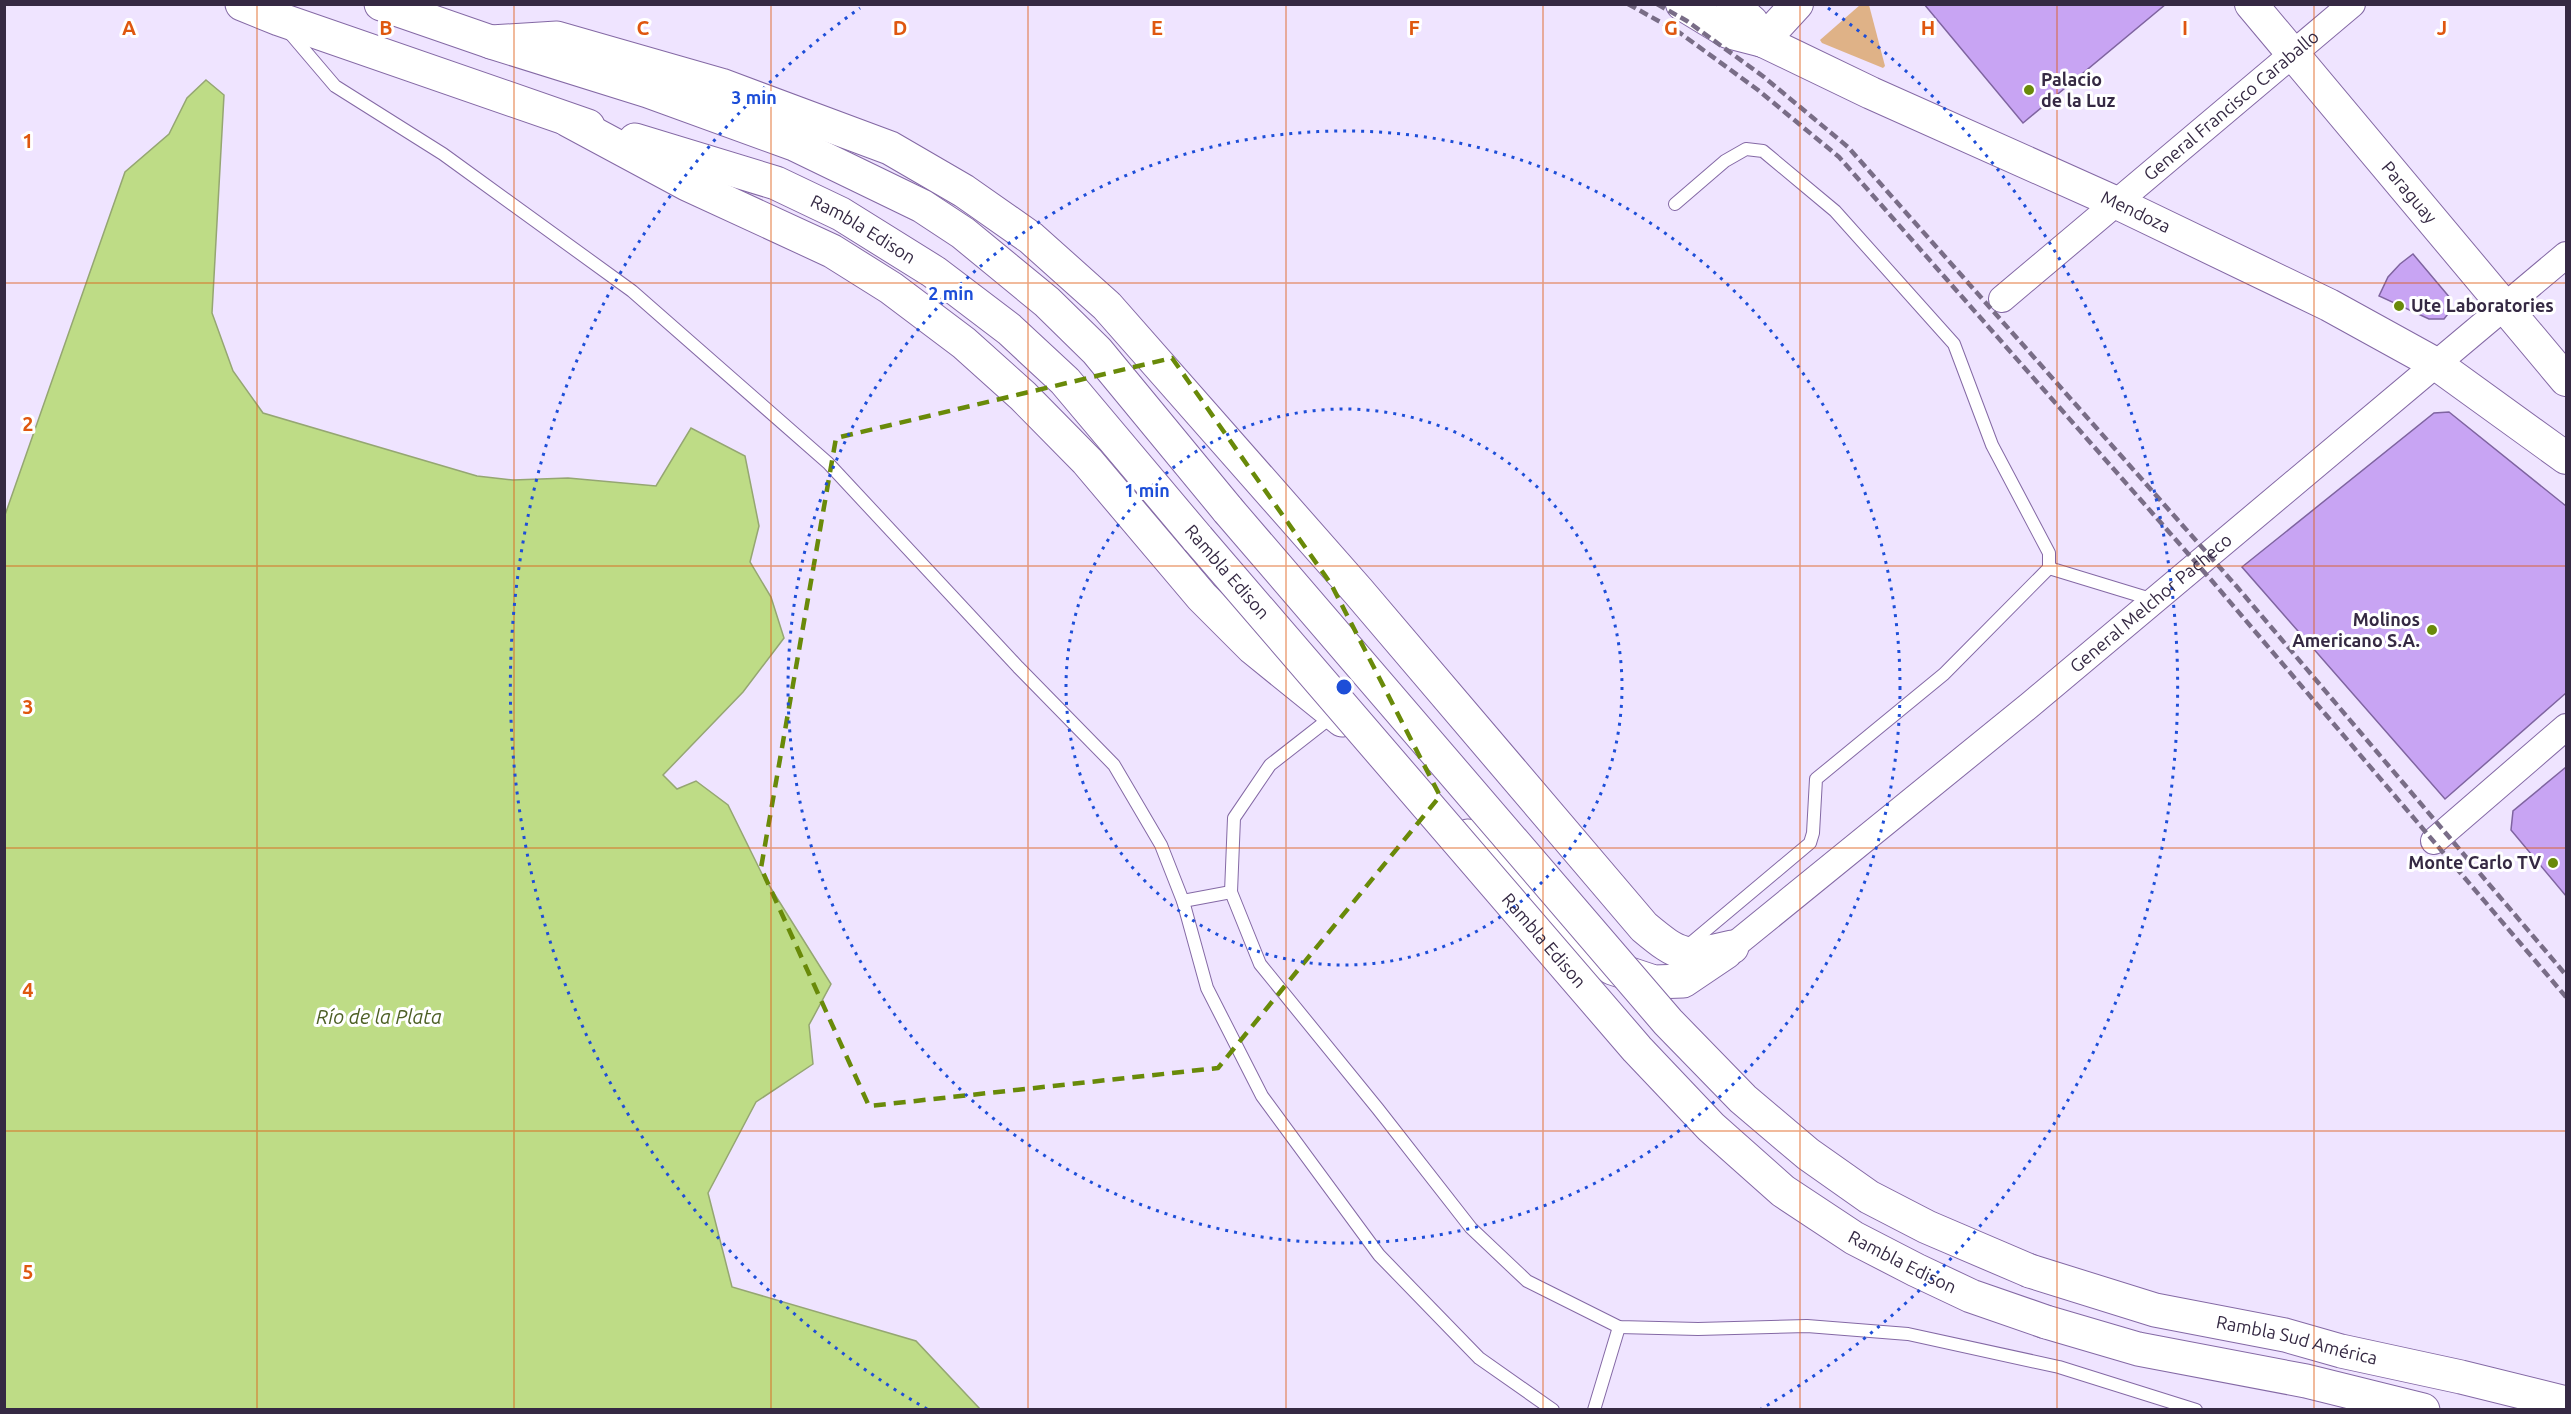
<svg xmlns="http://www.w3.org/2000/svg" width="2571" height="1414" font-family="Ubuntu,sans-serif">
	<style>
		.green { fill: #dfb287 }
		.water { fill: #bedc86; stroke: #95a672; stroke-width: 1.5 }
		.building { fill: #c8a4f3; stroke: #7f64a0; stroke-width: 1.5 }
		.lines { fill: none; stroke-linecap: round; stroke-linejoin: round }
		.service-casing { stroke: #8469a5; stroke-width: 14 }
		.minor-casing { stroke: #8469a5; stroke-width: 28 }
		.tertiary-casing { stroke: #8469a5; stroke-width: 34 }
		.primary-casing { stroke: #8469a5; stroke-width: 35 }
		.service { stroke: #fff; stroke-width: 12 }
		.minor { stroke: #fff; stroke-width: 26 }
		.tertiary { stroke: #fff; stroke-width: 32 }
		.primary { stroke: #fff; stroke-width: 33 }
		.rail { stroke: #796d87; stroke-width: 4.5; stroke-dasharray: 9 4.5; stroke-linecap: butt }
		.primary-bridge-casing { stroke: #8469a5; stroke-width: 35; stroke-linecap: butt }
		.primary-bridge { stroke: #fff; stroke-width: 33 }
		.marked { fill: none; stroke: #698a09; stroke-width: 4.5; stroke-dasharray: 12 8; stroke-linejoin: round }
		.grid { fill: none; stroke: #df570f; stroke-width: 1.5; stroke-opacity: 0.55 }
		.ring { fill: none; stroke: #1d4ed8; stroke-width: 3; stroke-dasharray: 3 6 }
		.poi-dot { fill: #698a09; stroke: #fff; stroke-width: 2 }
		.labels { text-anchor: middle; stroke-width: 6; stroke-linejoin: round; paint-order: stroke }
		.poi-label { font-size: 18px; font-weight: bold; fill: #352943; stroke: #fff; text-anchor: start }
		.street-label { font-size: 18px; fill: #352943; stroke: #fff }
		.water-label { font-size: 20px; font-style: italic; fill: #4d6025; stroke: #fff }
		.grid-label { font-size: 20px; text-anchor: middle; font-weight: bold; fill: #df570f; stroke: #fff; stroke-width: 6; stroke-linejoin: round; paint-order: stroke }
		.centre { fill: #1d4ed8; stroke: #fff; stroke-width: 3 }
		.ring-label { font-size: 18px; text-anchor: middle; font-weight: bold; fill: #1d4ed8; stroke: #fff; stroke-width: 6; stroke-linejoin: round; paint-order: stroke }
	</style>
	<rect width="100%" height="100%" fill="#efe4ff"/>
	<path class="green" d="M1860 5H1869L1885 66 1883 68 1822 43 1820 40Z"/>
	<path class="water" d="M206 80 224 95 212 313 233 371 263 413 477 476 513 480 568 478 656 486 691 428 745 456 759 526 750 562 771 597 784 638 743 692 663 775 677 789 696 781 728 805 762 874 831 984 809 1025 813 1064 756 1102 708 1193 732 1287 916 1341 980 1409H5V515L125 172 169 134 187 98Z"/>
	<g class="building">
		<path d="M1924 4H2166L2023 123Z"/>
		<path d="M2413 254 2451 299V310L2444 319H2429L2379 296 2388 277 2400 264Z"/>
		<path d="M2449 412 2566 506V693L2445 799 2242 567 2434 413Z"/>
		<path d="M2566 767V896L2511 830 2513 811Z"/>
	</g>
	<g class="lines">
		<g class="service-casing">
			<g id="service">
				<path d="M289 32 335 86 443 154 632 291 828 463 1018 667 1114 765 1161 845 1183 901 1207 988 1262 1096 1379 1255 1479 1358 1553 1410"/>
				<path d="M1675 204 1725 161 1746 149 1763 151 1835 211 1954 344 1992 445 2049 553V568L1944 674 1816 779 1813 833 1810 843 1686 947"/>
				<path d="M2049 568 2154 600"/>
				<path d="M1334 715 1270 765 1234 818 1231 892 1260 964 1378 1109 1471 1228 1527 1281 1619 1327 1698 1329 1807 1326 1908 1334 2059 1367 2196 1410"/>
				<path d="M1183 901 1231 892"/>
				<path d="M1594 1410 1619 1327"/>
			</g>
		</g>
		<g class="minor-casing">
			<g id="minor">
				<path id="s1" d="M2002 299 2352 4"/>
				<path d="M2434 841 2566 727"/>
				<path id="s2" d="M1732 947 2031 704 2566 255"/>
			</g>
		</g>
		<g class="tertiary-casing">
			<g id="tertiary">
				<path id="s3" d="M1682 4 1728 32 1763 41 1871 93 2117 203 2329 305 2436 364 2566 458"/>
				<path d="M1732 4 1752 22 1763 41"/>
				<path id="s4" d="M2251 4 2566 380"/>
				<path d="M1763 41 1797 4"/>
			</g>
		</g>
		<g class="primary-casing">
			<g id="primary">
				<path d="M242 4 279 19 588 126"/>
				<path d="M381 4 491 42 648 91 794 144 922 206 963 233 1047 302 1097 351 1228 510"/>
				<path d="M491 42 557 38 721 85 890 148 964 191 1031 238 1107 306 1358 591 1644 927C1681 958 1685 958 1732 947"/>
				<path d="M568 120 687 184 832 251 891 288 964 343 1023 396 1087 461 1202 597 1253 648 1342 720"/>
				<path id="s5" d="M635 140 776 183 841 214 934 272 1009 329 1065 381 1198 539"/>
				<path d="M1468 836 1612 968 1654 982 1683 981 1726 952"/>
				<path id="s6" d="M2030 1271 2155 1310 2285 1335 2341 1351 2461 1377 2566 1403"/>
				<path d="M2046 1322 2138 1349 2306 1381 2423 1410"/>
			</g>
		</g>
		<use href="#service" class="service"/>
		<use href="#minor" class="minor"/>
		<use href="#tertiary" class="tertiary"/>
		<use href="#primary" class="primary"/>
		<g class="rail">
			<path d="M1628 4 1680 33 1758 90 1839 157 2213 582 2566 997"/>
			<path d="M1657 4 1687 21 1764 77 1848 147 2238 588 2566 975"/>
		</g>
		<g class="primary-bridge-casing">
			<g id="primary-bridge">
				<path d="M1228 510 1668 1022 1743 1099 1808 1154 1869 1197 1927 1227 2030 1271"/>
				<path id="s7" d="M1198 539 1637 1049 1711 1127 1783 1191 1854 1238 1916 1270 1971 1296 2046 1322"/>
			</g>
		</g>
		<use href="#primary-bridge" class="primary-bridge"/>
	</g>
	<path class="marked" d="M1172 358 1331 584 1440 796 1218 1068 869 1106 761 868 836 438Z"/>
	<path class="grid" d="M257 4V1410M514 4V1410M771 4V1410M1028 4V1410M1286 4V1410M1543 4V1410M1800 4V1410M2057 4V1410M2314 4V1410M4 283H2566M4 566H2566M4 848H2566M4 1131H2566"/>
	<g class="ring">
		<circle cx="1344" cy="687" r="278"/>
		<circle cx="1344" cy="687" r="556"/>
		<path d="M927 1409A834 834 0 0 1 860 8M1828 8A834 834 0 0 1 1761 1409"/>
	</g>
	<g class="poi-dot">
		<circle cx="2029" cy="90" r="6"/>
		<circle cx="2399" cy="306" r="6"/>
		<circle cx="2432" cy="630" r="6"/>
		<circle cx="2553" cy="863" r="6"/>
	</g>
	<g class="labels">
		<g class="poi-label">
			<text x="2041" y="86">Palacio<tspan x="2041" dy="21">de la Luz</tspan></text>
			<text x="2411" y="312">Ute Laboratories</text>
			<text x="2420" y="626" text-anchor="end">Molinos<tspan x="2420" dy="21">Americano S.A.</tspan></text>
			<text x="2541" y="869" text-anchor="end">Monte Carlo TV</text>
		</g>
		<g class="street-label">
			<text dy="6" stroke="none"><textPath href="#s1" startOffset="300">General Francisco Caraballo</textPath></text>
			<text dy="6" stroke="none"><textPath href="#s4" startOffset="246">Paraguay</textPath></text>
			<text dy="6" stroke="none"><textPath href="#s3" startOffset="500">Mendoza</textPath></text>
			<text dy="6" stroke="none"><textPath href="#s5" startOffset="246">Rambla Edison</textPath></text>
			<text transform="translate(1227 572) rotate(49)" y="6">Rambla Edison</text>
			<text dy="6" stroke="none"><textPath href="#s2" startOffset="542">General Melchor Pacheco</textPath></text>
			<text dy="6" stroke="none"><textPath href="#s7" startOffset="530">Rambla Edison</textPath></text>
			<text dy="6" stroke="none"><textPath href="#s7" startOffset="1016">Rambla Edison</textPath></text>
			<text dy="6" stroke="none"><textPath href="#s6" startOffset="276">Rambla Sud América</textPath></text>
		</g>
		<g class="water-label">
			<text x="379" y="1024">Río de la Plata</text>
		</g>
	</g>
	<g class="grid-label">
		<text x="129" y="35">A</text>
		<text x="386" y="35">B</text>
		<text x="643" y="35">C</text>
		<text x="900" y="35">D</text>
		<text x="1157" y="35">E</text>
		<text x="1414" y="35">F</text>
		<text x="1671" y="35">G</text>
		<text x="1928" y="35">H</text>
		<text x="2185" y="35">I</text>
		<text x="2442" y="35">J</text>
		<text x="28" y="148">1</text>
		<text x="28" y="431">2</text>
		<text x="28" y="714">3</text>
		<text x="28" y="997">4</text>
		<text x="28" y="1279">5</text>
	</g>
	<circle cx="1344" cy="687" r="9" class="centre"/>
	<g class="ring-label">
		<text x="754" y="104">3 min</text>
		<text x="951" y="300">2 min</text>
		<text x="1147" y="497">1 min</text>
	</g>
	<rect width="2571" height="1414" fill="none" stroke="#352943" stroke-width="12"/>
</svg>
